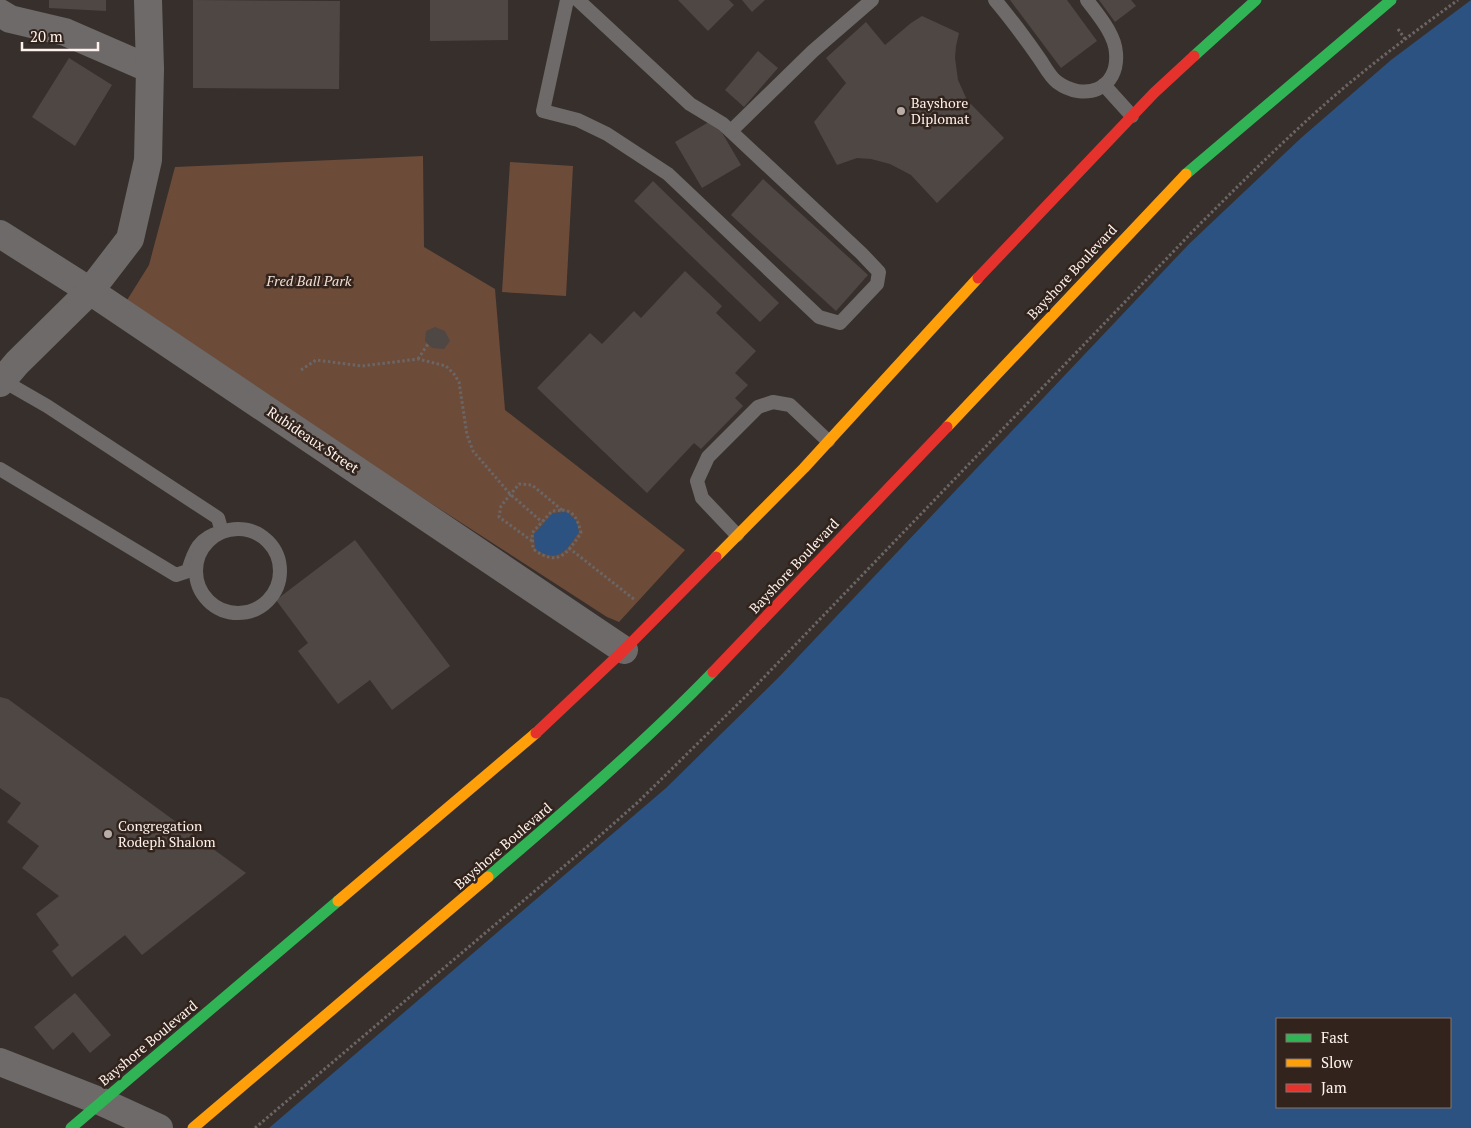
<svg xmlns="http://www.w3.org/2000/svg" width="1471" height="1128" font-family="'PT Serif',serif">
	<style>
		.green { fill: #6d4b39 }
		.water { fill: #2b5280; fill-rule: evenodd }
		.building { fill: #4e4744 }
		.lines { fill: none; stroke-linecap: round; stroke-linejoin: round }
		.path { stroke: #6b6665; stroke-width: 3; stroke-dasharray: 2.5 2.5; stroke-linecap: butt }
		.lane { stroke: #6d6a69; stroke-width: 14 }
		.street { stroke: #6d6a69; stroke-width: 28 }
		.fast { stroke: #30b455; stroke-width: 11 }
		.slow { stroke: #ff9f0a; stroke-width: 11 }
		.jam { stroke: #e5322d; stroke-width: 11 }
		.poi-dot { fill: #b8aea9; stroke: #32241c; stroke-width: 2 }
		.labels { text-anchor: middle; stroke-width: 5; stroke-linejoin: round; paint-order: stroke }
		.poi-label { font-size: 14px; fill: #fdf2ed; stroke: #32241c; text-anchor: start }
		.street-label { font-size: 14px; fill: #fdf2ed; stroke: #32241c }
		.park-label { font-size: 14px; font-style: italic; fill: #f1ded4; stroke: #32241c }
	</style>
	<rect width="100%" height="100%" fill="#372f2b"/>
	<g class="green">
		<path d="M423 156 424 247 495 289 505 410 685 550 619 622 607 617 124 305 149 265 175 167Z"/>
		<path d="M510 162 573 166 566 296 502 292Z"/>
	</g>
	<g class="water">
		<path d="M1471 0V1128H269L666 788 779 677 1189 244 1301 138 1391 60ZM1450 1019V1107H1277V1019Z"/>
		<path d="M567 512 576 520 579 532C566 551 559 564 535 549L534 534 553 513Z"/>
	</g>
	<g class="building">
		<path d="M49 0H106V11L49 8Z"/>
		<path d="M193 0 340 1 339 89 193 88Z"/>
		<path d="M430 0H508V40L430 41Z"/>
		<path d="M678 0H729L734 5 708 31Z"/>
		<path d="M742 0H765L752 12Z"/>
		<path d="M1010 0H1067L1097 41 1061 68Z"/>
		<path d="M1099 0H1131L1136 6 1115 22Z"/>
		<path d="M922 16 959 33 956 46 955 58 958 80 967 100 1004 138 937 203 911 175 890 164 871 159 857 158 837 165 814 122 846 83 826 58 866 22 885 45 911 23Z"/>
		<path d="M758 51 778 68 744 107 725 90Z"/>
		<path d="M69 58 112 85 75 146 32 117Z"/>
		<path d="M714 119 741 165 702 188 675 142Z"/>
		<path d="M763 179 868 275 836 311 731 215Z"/>
		<path d="M653 181 779 303 760 322 634 201Z"/>
		<path d="M685 271 722 306 716 313 756 351 735 373 748 385 735 398 743 406 701 449 694 443 647 493 537 388 590 333 602 344 634 311 641 318Z"/>
		<path d="M435 327 445 331 450 341 444 349 432 348 425 341 426 331Z"/>
		<path d="M355 540 450 666 392 710 370 680 338 704 298 651 308 643 276 600Z"/>
		<path d="M0 697 8 699 246 873 142 955 125 935 72 977 52 951 59 945 36 914 59 896 22 868 39 846 7 822 21 803 0 788Z"/>
		<path d="M75 993 111 1035 90 1053 73 1032 53 1050 34 1027Z"/>
	</g>
	<g class="lines">
		<g class="path">
			<path d="M1398 29 1405 39"/>
			<path d="M418 359 428 344"/>
			<path d="M301 370 316 360 362 366 418 359 446 366 454 374 459 382 467 435 473 451 510 494 542 522"/>
			<path d="M562 510C575 511 578 521 581 533 566 555 558 567 533 549L532 533 552 511Z"/>
			<path d="M532 541 499 517 501 506 519 484 532 485 562 510"/>
			<path d="M569 548 635 600"/>
			<path d="M255 1128 595 840 637 803 746 696 1196 228C1243 181 1290 134 1340 91 1378 59 1418 29 1458 0"/>
		</g>
		<g class="lane">
			<path d="M567 0 543 111 578 120 607 134 668 174 819 317 840 323 877 284 879 272 861 253 723 124 690 104 578 0"/>
			<path d="M995 0C1011 19 1025 38 1039 58 1044 65 1050 77 1057 82 1084 102 1119 90 1116 53 1115 34 1098 15 1087 0"/>
			<path d="M1104 85 1132 116"/>
			<path d="M731 131 813 51 872 0"/>
			<path d="M0 469 176 575 188 571C194 551 199 537 222 532L218 518 47 406 2 380"/>
			<circle cx="238" cy="571" r="42"/>
			<path d="M737 535 702 498 697 481 708 457 758 407 773 402 790 405 828 441"/>
		</g>
		<g class="street">
			<path d="M0 13 10 19 65 32 150 69"/>
			<path d="M0 234 90 291 624 650"/>
			<path d="M0 383 17 363 90 291 130 239 148 160 150 69 148 0"/>
			<path d="M0 1062 102 1102 159 1128"/>
		</g>
		<g class="fast">
			<path d="M1194 56 1256 0"/>
			<path d="M1186 174 1391 0"/>
			<path d="M488 877C565 811 642 745 713 672"/>
			<path d="M71 1128 338 901"/>
		</g>
		<g class="slow">
			<path d="M947 427 1186 174"/>
			<path d="M716 557 804 468 978 278"/>
			<path d="M338 901 536 733"/>
			<path d="M193 1128 488 877"/>
		</g>
		<g class="jam">
			<path d="M978 278 1154 93 1194 56"/>
			<path d="M713 672 947 427"/>
			<path d="M536 733 624 650 716 557"/>
		</g>
	</g>
	<g class="poi-dot">
		<circle cx="901" cy="111" r="5"/>
		<circle cx="108" cy="834" r="5"/>
	</g>
	<g class="labels">
		<g class="poi-label">
			<text x="911" y="108">Bayshore<tspan x="911" dy="16">Diplomat</tspan></text>
			<text x="118" y="831">Congregation<tspan x="118" dy="16">Rodeph Shalom</tspan></text>
		</g>
		<g class="street-label">
			<text transform="translate(1072 272) rotate(-47)" y="5">Bayshore Boulevard</text>
			<text transform="translate(313 440) rotate(34)" y="5">Rubideaux Street</text>
			<text transform="translate(794 566) rotate(-47)" y="5">Bayshore Boulevard</text>
			<text transform="translate(503 846) rotate(-41)" y="5">Bayshore Boulevard</text>
			<text transform="translate(148 1043) rotate(-40)" y="5">Bayshore Boulevard</text>
		</g>
		<g class="park-label">
			<text x="309" y="286">Fred Ball Park</text>
		</g>
	</g>
	<rect x="1276" y="1018" width="175" height="90" fill="#32241c" stroke="#837670"/>
	<rect x="1286" y="1034" width="25" height="8" fill="#30b455" stroke="#837670"/>
	<text x="1321" y="1043" font-size="15" fill="#fdf2ed">Fast</text>
	<rect x="1286" y="1059" width="25" height="8" fill="#ff9f0a" stroke="#837670"/>
	<text x="1321" y="1068" font-size="15" fill="#fdf2ed">Slow</text>
	<rect x="1286" y="1084" width="25" height="8" fill="#e5322d" stroke="#837670"/>
	<text x="1321" y="1093" font-size="15" fill="#fdf2ed">Jam</text>
	<path d="M22 42v8h76v-8" fill="none" stroke="#fdf2ed" stroke-width="2.5"/>
	<text x="30" y="42" font-size="15" fill="#fdf2ed" stroke="#32241c" stroke-width="4" paint-order="stroke">20 m</text>
</svg>
